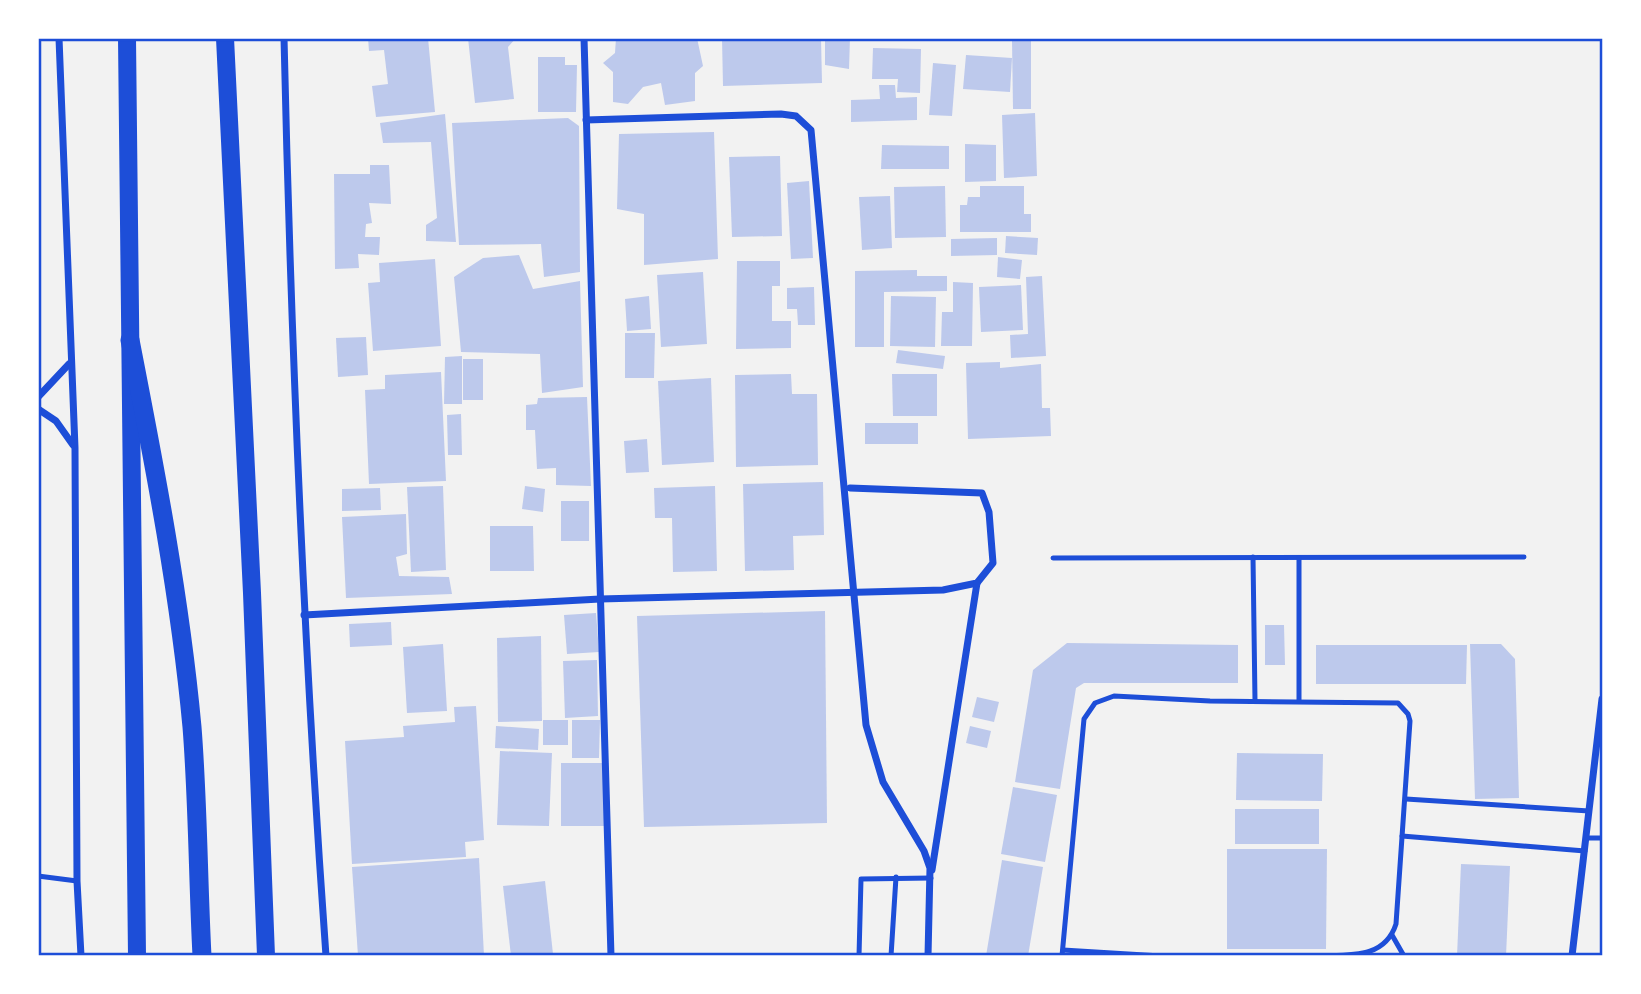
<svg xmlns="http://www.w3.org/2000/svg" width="1641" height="994" font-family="Manrope,sans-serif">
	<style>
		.building { fill: #bdc9ec }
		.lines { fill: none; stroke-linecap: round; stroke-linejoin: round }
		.service { stroke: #1d4ed8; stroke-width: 5 }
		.minor { stroke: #1d4ed8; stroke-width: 7 }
		.primary { stroke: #1d4ed8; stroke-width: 18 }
		.trunk { stroke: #1d4ed8; stroke-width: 19 }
		.neatline { fill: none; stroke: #1d4ed8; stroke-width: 2.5 }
	</style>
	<rect width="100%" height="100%" fill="#f2f2f2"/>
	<g class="building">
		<path d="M368 38H428L435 112 376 117 372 86 388 84 384 50 369 51Z"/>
		<path d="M468 38H516L508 47 514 99 475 103Z"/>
		<path d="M616 38H697L703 66 695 73V101L665 105 661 83 643 87 628 104 613 102V72L603 63 615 53Z"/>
		<path d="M722 38H821L822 83 723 86Z"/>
		<path d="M825 38H850L849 69 825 65Z"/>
		<path d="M1012 40H1031V109H1013Z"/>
		<path d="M873 48 921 49 920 93 897 92 898 79H872Z"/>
		<path d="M966 55 1012 58 1010 92 963 89Z"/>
		<path d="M538 57H565V65H577L576 112H538Z"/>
		<path d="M933 63 956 65 952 116 929 115Z"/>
		<path d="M879 85H895L896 98 917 97V120L851 122V100L880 99Z"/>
		<path d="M1035 113 1037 176 1004 178 1002 115Z"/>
		<path d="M445 114 456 242 426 241V225L437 218 431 142 383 143 380 123Z"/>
		<path d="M568 118 579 126 580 272 544 277 541 244 459 245 452 123Z"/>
		<path d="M714 132 718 259 644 265V214L617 209 619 134Z"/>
		<path d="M965 144 996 145V181L965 182Z"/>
		<path d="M882 145 949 146V169H881Z"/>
		<path d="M780 156 782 236 732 237 729 157Z"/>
		<path d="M370 165H389L391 204 369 203 372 223 366 224 365 237H380L379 255 358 254 359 268 335 269 334 174H370Z"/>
		<path d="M809 181 813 258 791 259 787 183Z"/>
		<path d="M945 186 946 237 895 238 894 187Z"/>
		<path d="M980 186H1024V214H1031V232H960V205H967L968 197H980Z"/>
		<path d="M890 196 892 248 862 250 859 197Z"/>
		<path d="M1006 236 1038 238 1037 255 1005 253Z"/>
		<path d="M997 238V255L951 256V239Z"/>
		<path d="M519 255 533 289 580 281 583 387 542 393 540 354 461 352 454 277 483 258Z"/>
		<path d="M998 257 1022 260 1020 279 997 277Z"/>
		<path d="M435 259 441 346 373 351 368 283 380 282 379 263Z"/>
		<path d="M737 261H780V286H772V321H791V348L736 349Z"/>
		<path d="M917 270V276H947V291L884 292V347H855V271Z"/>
		<path d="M703 272 707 344 661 347 657 275Z"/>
		<path d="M1042 276 1046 356 1011 358 1010 335 1028 334 1026 277Z"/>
		<path d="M953 282 973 283 972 346H941L942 312H953Z"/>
		<path d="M1021 285 1023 330 981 332 979 287Z"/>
		<path d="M814 287 815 325H798L797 309H787V288Z"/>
		<path d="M649 296 651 329 627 331 625 299Z"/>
		<path d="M891 296 936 297 935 347 890 346Z"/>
		<path d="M625 333H655L654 378H625Z"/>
		<path d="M366 337 368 375 338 377 336 338Z"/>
		<path d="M898 350 945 356 943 369 896 363Z"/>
		<path d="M462 356V404H444L445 357Z"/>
		<rect x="463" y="359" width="20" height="41"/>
		<path d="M1000 362V368L1041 364 1042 408H1050L1051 436 968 439 966 363Z"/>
		<path d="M441 372 446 481 369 484 365 390 385 389V375Z"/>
		<path d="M791 374 792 394H817L818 465 736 467 735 375Z"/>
		<path d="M892 374H937V416H893Z"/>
		<path d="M711 378 714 462 662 465 658 381Z"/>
		<path d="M587 397 591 486 556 485V468L537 469 535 430H526V405L537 404 538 398Z"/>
		<path d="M461 414 462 455H448L447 415Z"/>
		<rect x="865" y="423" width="53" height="21"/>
		<path d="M647 439 649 472 626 473 624 441Z"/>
		<path d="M823 482 824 535 793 536 794 570 745 571 743 484Z"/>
		<path d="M443 486 446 570 411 572 407 487Z"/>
		<path d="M525 486 545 489 543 512 522 509Z"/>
		<path d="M715 486 717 571 673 572 672 518H655L654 488Z"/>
		<path d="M380 488 381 510 342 511V489Z"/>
		<rect x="561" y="501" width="28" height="40"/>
		<path d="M406 514 407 554 396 557 399 576 449 577 452 594 346 598 342 517Z"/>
		<path d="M490 526H533L534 571H490Z"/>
		<path d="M825 611 827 823 644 827 637 616Z"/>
		<path d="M596 613 599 652 567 654 564 615Z"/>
		<path d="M391 622 392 645 350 647 349 624Z"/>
		<path d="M1265 625H1284L1285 665H1265Z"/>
		<path d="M541 636 542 721 498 722 497 638Z"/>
		<path d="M1067 643 1238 645V683H1084L1076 688 1060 789 1015 782 1033 670Z"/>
		<path d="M443 644 447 711 407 713 403 647Z"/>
		<path d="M1470 644H1501L1515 659 1519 798 1475 799Z"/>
		<path d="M1316 645H1467L1466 684H1316Z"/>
		<path d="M597 660 598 716 565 718 563 661Z"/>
		<path d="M977 697 999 702 994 722 972 717Z"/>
		<path d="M476 706 484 840 465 842 466 857 352 864 345 741 404 737 403 726 455 722 454 707Z"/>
		<rect x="543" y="720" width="25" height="25"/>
		<path d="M572 720H600L599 758H572Z"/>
		<path d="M496 726 539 729 538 750 495 748Z"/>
		<path d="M970 726 991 731 987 748 966 743Z"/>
		<path d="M500 751 552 753 549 826 497 825Z"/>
		<path d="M1237 753 1323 754 1322 801 1236 800Z"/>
		<rect x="561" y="763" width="43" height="63"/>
		<path d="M1013 787 1057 795 1045 862 1001 854Z"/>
		<rect x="1235" y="809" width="84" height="35"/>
		<path d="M1227 849H1327L1326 949H1227Z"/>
		<path d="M479 858 484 956H358L352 867Z"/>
		<path d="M1002 860 1043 867 1028 956H986Z"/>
		<path d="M1461 864 1510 866 1506 956H1457Z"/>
		<path d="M545 881 553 954 511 956 503 886Z"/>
	</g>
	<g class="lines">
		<g class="service">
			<path d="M1253 557 1255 701"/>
			<path d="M1053 558 1524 557"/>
			<path d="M1299 701V558"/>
			<path d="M1406 799 1589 811"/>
			<path d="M1402 836 1585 851"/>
			<path d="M1586 838H1602"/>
			<path d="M38 876 77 881"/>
			<path d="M1392 935 1404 956"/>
			<path d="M1063 950 1161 956"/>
			<path d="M859 956 861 879 931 878"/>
			<path d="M891 956 896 877"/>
			<path d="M1062 956 1084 719 1095 703 1114 696 1210 701 1398 703 1408 714 1410 721 1396 924C1385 958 1352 955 1321 956"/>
		</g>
		<g class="minor">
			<path d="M59 38 75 448 77 881 81 956"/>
			<path d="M284 38C291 345 304 650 326 956"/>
			<path d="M584 38 611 956"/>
			<path d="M586 120 781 114 796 116 811 130 866 725 883 782 924 851 930 868 928 956"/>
			<path d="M38 397 69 364"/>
			<path d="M38 409 56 421 73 445"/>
			<path d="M304 615 600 599 943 590 977 583 993 563 989 512 982 493 850 488"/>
			<path d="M932 870 977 583"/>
			<path d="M1572 956 1602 699"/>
		</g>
		<g class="primary">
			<path d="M127 38 137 956"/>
			<path d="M225 38 252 593 266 956"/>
		</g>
		<path class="trunk" d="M130 340C155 468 180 597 192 727 198 803 198 880 202 956"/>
	</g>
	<rect width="1641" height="994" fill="none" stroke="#ffffff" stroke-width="80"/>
	<rect x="40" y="40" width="1561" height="914" class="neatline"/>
</svg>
